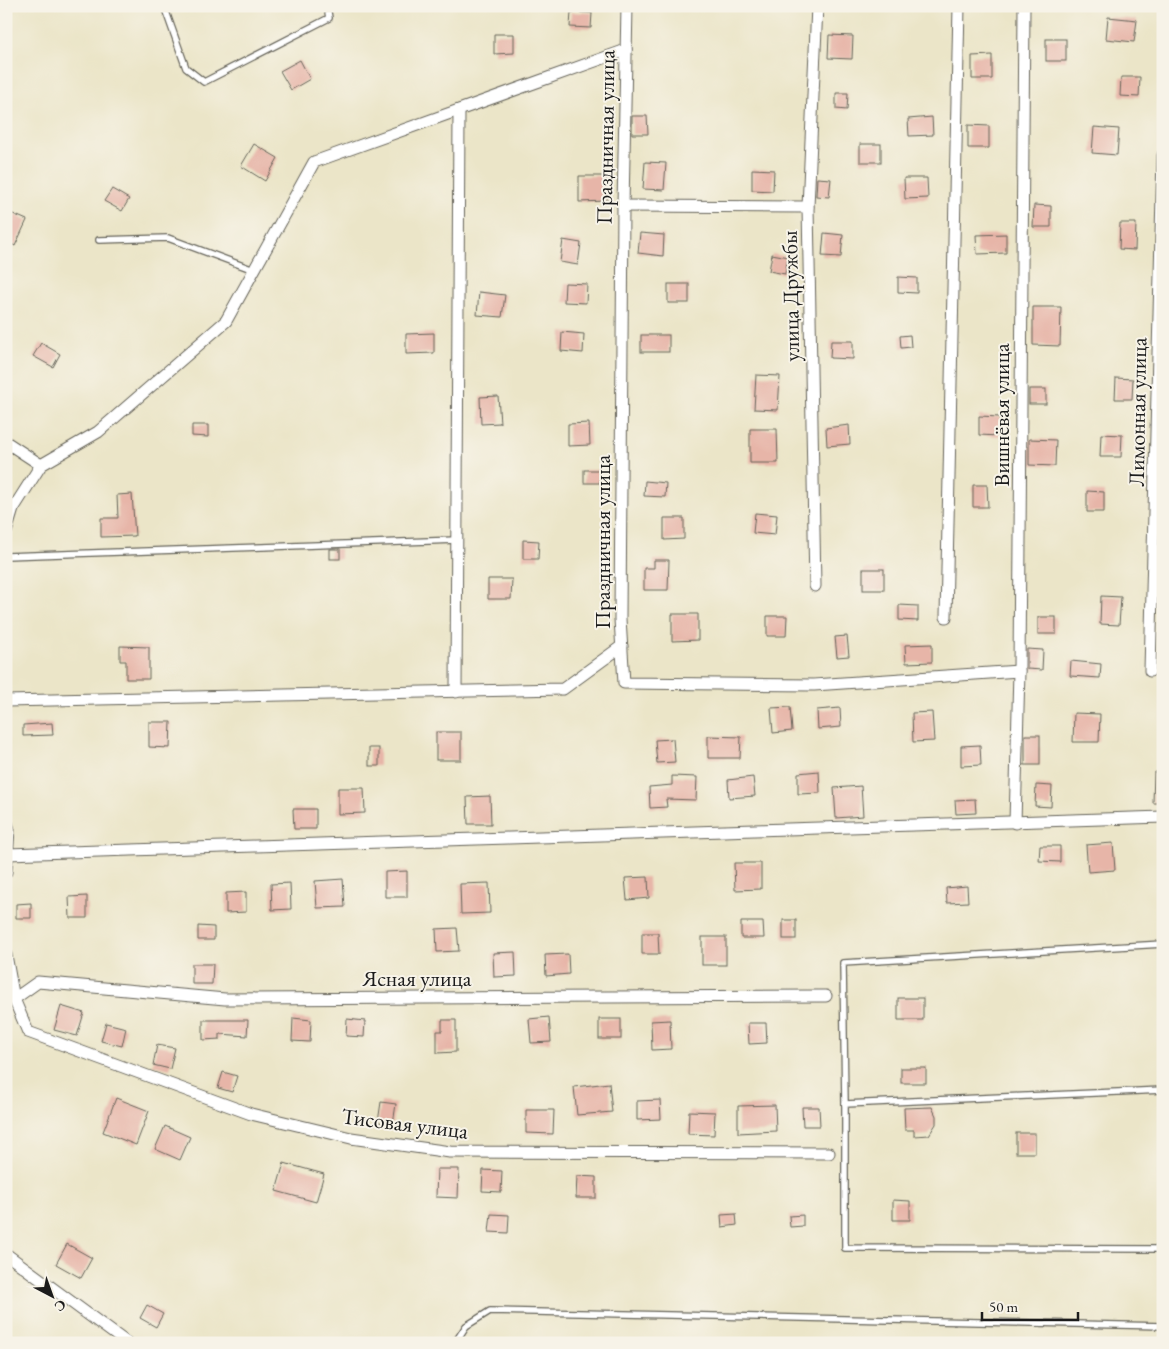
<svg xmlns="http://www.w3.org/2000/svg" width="1169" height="1349" font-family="'EB Garamond',serif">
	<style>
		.building { fill: #e7b5a8 }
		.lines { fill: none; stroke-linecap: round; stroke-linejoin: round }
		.lane-casing { stroke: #646258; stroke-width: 8 }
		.street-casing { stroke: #646258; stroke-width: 13 }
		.lane { stroke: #fff; stroke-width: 5.5 }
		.street { stroke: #fff; stroke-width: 11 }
		.labels { text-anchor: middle; stroke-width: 4; stroke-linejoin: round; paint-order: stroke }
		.street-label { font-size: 22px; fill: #1c1c1c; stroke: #f7f3e8 }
	</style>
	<rect width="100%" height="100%" fill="#f7f3e8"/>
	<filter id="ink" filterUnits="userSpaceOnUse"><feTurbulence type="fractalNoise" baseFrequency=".02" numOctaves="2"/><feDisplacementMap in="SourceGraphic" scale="10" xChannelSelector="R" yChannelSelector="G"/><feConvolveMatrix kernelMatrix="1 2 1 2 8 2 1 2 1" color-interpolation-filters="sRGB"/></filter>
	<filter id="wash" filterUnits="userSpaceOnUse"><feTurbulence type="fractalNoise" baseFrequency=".0096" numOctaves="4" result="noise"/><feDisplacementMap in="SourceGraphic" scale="20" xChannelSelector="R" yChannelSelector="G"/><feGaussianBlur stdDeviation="1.12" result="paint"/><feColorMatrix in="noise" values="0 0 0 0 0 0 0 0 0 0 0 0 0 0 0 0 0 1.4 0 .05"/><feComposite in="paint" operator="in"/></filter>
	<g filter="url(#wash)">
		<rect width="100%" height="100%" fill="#ebe5c8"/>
		<g id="blocks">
			<g class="building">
				<path d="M571 12 592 13 591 28 570 27Z"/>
				<path d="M1108 17 1137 20 1134 42 1106 39Z"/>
				<path d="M494 34H514V53L494 54Z"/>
				<path d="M829 35 853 36 852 59 828 58Z"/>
				<rect x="1046" y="39" width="20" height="22"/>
				<path d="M992 55V79H972V56Z"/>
				<path d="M300 60 310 79 291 90 280 71Z"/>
				<path d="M1121 77H1140L1139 97 1120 96Z"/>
				<path d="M836 93H848L847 110 836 109Z"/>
				<path d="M632 116H647L648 134H632Z"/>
				<path d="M932 117 933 135 909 136 908 119Z"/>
				<path d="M968 125 989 126V148H968Z"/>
				<path d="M1094 127 1119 129 1117 155 1092 153Z"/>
				<path d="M254 144 278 158 265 181 241 166Z"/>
				<rect x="860" y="144" width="21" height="18"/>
				<path d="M645 162 666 163 664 190 643 189Z"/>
				<path d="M752 169 774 170 773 191 752 190Z"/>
				<path d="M579 176H606L607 201 579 202Z"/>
				<path d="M817 178 831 179 829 197 816 196Z"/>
				<path d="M904 178H927L928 198 905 199Z"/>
				<path d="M112 189 129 199 122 211 104 201Z"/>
				<path d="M1034 205 1051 206V227H1033Z"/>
				<path d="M6 211 27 220 15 246 6 241Z"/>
				<path d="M1120 223H1136L1135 250 1119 249Z"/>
				<path d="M640 233 664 235 663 256 638 253Z"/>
				<path d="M824 233 843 235 841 257 822 256Z"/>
				<path d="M1006 234V253L977 254 976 235Z"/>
				<path d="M563 240 581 243 578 265 560 262Z"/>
				<path d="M772 254 788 257 785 274 769 271Z"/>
				<path d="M898 277 917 278V293L898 292Z"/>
				<path d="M565 283 587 284 586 303 564 302Z"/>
				<rect x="668" y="284" width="21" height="19"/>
				<path d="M479 292 505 295 502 317 477 315Z"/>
				<path d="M1033 307H1061L1060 346 1033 345Z"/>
				<path d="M562 332 584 334 583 353 561 351Z"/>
				<path d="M434 333V353L406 354V334Z"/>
				<rect x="641" y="335" width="28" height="17"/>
				<path d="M910 335 911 347 901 348 900 336Z"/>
				<path d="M831 341H853V359L830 358Z"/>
				<path d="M41 343 60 354 53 367 33 356Z"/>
				<path d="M756 375 780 376 778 410 754 409Z"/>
				<path d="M1116 378 1133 379 1132 399H1115Z"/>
				<rect x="1029" y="389" width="17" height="15"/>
				<path d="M498 396 500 423 481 424 480 397Z"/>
				<path d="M979 416 1000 417V436L979 435Z"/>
				<path d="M589 423 590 445 568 446V424Z"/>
				<path d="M192 425H208V437L192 436Z"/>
				<path d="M849 425 850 444 827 446 826 428Z"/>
				<path d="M750 429H777L778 463H750Z"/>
				<path d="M1101 434 1122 435 1121 457H1100Z"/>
				<path d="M1029 439 1056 440 1055 466 1029 465Z"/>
				<rect x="584" y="470" width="16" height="13"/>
				<path d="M645 481 666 483 665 497 644 496Z"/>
				<path d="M973 485H987L988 507H973Z"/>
				<path d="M1087 491 1104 492V512H1087Z"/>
				<path d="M132 494 135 536 101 537V518H118L117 495Z"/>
				<path d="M755 513 777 515 775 535 753 533Z"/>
				<path d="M664 518H684V539L664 540Z"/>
				<path d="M523 540 539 541 538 559H523Z"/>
				<rect x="330" y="549" width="10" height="10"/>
				<path d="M654 560H669L668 590H644V568H654Z"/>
				<rect x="863" y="569" width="21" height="21"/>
				<path d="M488 579H512L511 599H488Z"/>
				<path d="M1101 596 1121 597 1119 625 1100 624Z"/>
				<path d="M899 605 918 606V621L899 620Z"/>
				<path d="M672 614H698V640L672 641Z"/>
				<path d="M767 616H787L786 636H767Z"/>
				<rect x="1038" y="617" width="18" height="17"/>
				<path d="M847 636 849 656 837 657 835 637Z"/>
				<path d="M932 644V662L906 663 905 645Z"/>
				<path d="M120 646 149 647V679H126V661H120Z"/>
				<path d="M1027 649 1043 650 1042 670 1027 669Z"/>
				<path d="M1071 661 1101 664 1100 678 1070 676Z"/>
				<path d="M790 707 792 731 773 733 771 708Z"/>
				<path d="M840 708 841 727 818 729 817 710Z"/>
				<path d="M932 712 934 741 913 742 912 713Z"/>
				<path d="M1074 713 1100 714 1099 742H1073Z"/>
				<path d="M149 722H171L170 748 149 747Z"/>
				<path d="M52 723 53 735 23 736V725Z"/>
				<rect x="436" y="732" width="25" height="28"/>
				<rect x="1025" y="735" width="15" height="30"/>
				<path d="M708 736 741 737 740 758H708Z"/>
				<path d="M673 739 675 762 657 763 655 740Z"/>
				<path d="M980 745 981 765 961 766V746Z"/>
				<rect x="369" y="748" width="10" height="18"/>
				<path d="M819 771 820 793 798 794V773Z"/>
				<path d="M1154 772H1163V803H1153Z"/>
				<path d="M672 776 697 777 696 800 666 799 667 807 650 808 649 787 672 785Z"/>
				<path d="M753 777 755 796 729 798 728 780Z"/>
				<path d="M1036 785 1052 786 1051 807 1035 806Z"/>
				<path d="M861 786 863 816 836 818 834 788Z"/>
				<path d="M338 788H364L365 813 338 814Z"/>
				<path d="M490 796 491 824H468L467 797Z"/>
				<path d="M975 799 976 813 956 814 955 800Z"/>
				<path d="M293 809H316V829H294Z"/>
				<path d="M1113 843 1115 870 1088 872 1086 845Z"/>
				<path d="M1040 846H1060V862L1039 861Z"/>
				<path d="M734 863H761V889L735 890Z"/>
				<path d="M407 871V897H385V872Z"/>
				<path d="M648 877 649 898 627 900 625 878Z"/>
				<path d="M343 879 345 907 317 908 315 881Z"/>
				<path d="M290 883 291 909 272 910 271 884Z"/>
				<path d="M489 883 490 913 461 914 460 884Z"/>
				<path d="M967 886 968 902 947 903 946 888Z"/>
				<path d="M246 892V912L226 913V893Z"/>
				<path d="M87 896V918H70L69 897Z"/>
				<path d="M31 903V918H16V904Z"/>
				<rect x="783" y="920" width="13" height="19"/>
				<path d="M741 922H763L764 938H741Z"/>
				<path d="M198 926 214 927V940H198Z"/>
				<path d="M457 928 459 951 437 952 436 929Z"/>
				<path d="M642 933H658L659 954H642Z"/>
				<rect x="702" y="937" width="24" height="28"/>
				<path d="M515 952 516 976 494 977 493 953Z"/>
				<path d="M568 954 569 974 546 976 545 955Z"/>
				<path d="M192 964H213L212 984H192Z"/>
				<rect x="898" y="998" width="25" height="22"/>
				<path d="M61 1006 84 1013 77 1036 54 1030Z"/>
				<path d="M549 1017 551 1042 531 1043 529 1019Z"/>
				<path d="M293 1018 311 1020 310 1042 292 1041Z"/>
				<path d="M347 1019 365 1021 364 1037 346 1036Z"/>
				<rect x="599" y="1019" width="22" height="20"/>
				<path d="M203 1020H248L247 1036 220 1034V1039L203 1040Z"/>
				<path d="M442 1020H456V1052L437 1053V1031H442Z"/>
				<path d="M670 1020 671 1049 652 1050 651 1021Z"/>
				<path d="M106 1023 126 1028 122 1046 101 1041Z"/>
				<path d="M748 1023H766L767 1043 749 1044Z"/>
				<path d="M157 1045 175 1048 170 1069 153 1065Z"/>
				<rect x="901" y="1068" width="25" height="15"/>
				<path d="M223 1072 237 1076 232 1092 218 1088Z"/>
				<path d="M609 1083 612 1112 577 1115 574 1087Z"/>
				<path d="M116 1098 149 1111 136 1145 103 1132Z"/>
				<path d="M660 1100 661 1119 637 1120V1101Z"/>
				<path d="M381 1102 396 1104 393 1124 378 1122Z"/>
				<path d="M775 1105 776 1131 738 1133V1106Z"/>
				<path d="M802 1107H819L820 1126H803Z"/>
				<path d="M932 1107 936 1116V1124L929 1135 914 1136V1130H905L904 1108Z"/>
				<path d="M526 1110H554L553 1134 526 1133Z"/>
				<path d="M689 1111 715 1112 714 1135 688 1134Z"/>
				<path d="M165 1126 190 1137 180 1160 155 1149Z"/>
				<rect x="1016" y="1133" width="19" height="20"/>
				<path d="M284 1163 324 1174 316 1202 276 1191Z"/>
				<path d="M437 1169H459L458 1198 436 1197Z"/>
				<path d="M483 1170 502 1171 501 1192 482 1191Z"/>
				<path d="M577 1176 596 1177V1198H576Z"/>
				<path d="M893 1200 910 1201V1220H893Z"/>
				<path d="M491 1214 509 1215 508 1233 489 1232Z"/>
				<path d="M736 1214 737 1225 722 1227 721 1215Z"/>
				<path d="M803 1215V1226L790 1227 789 1216Z"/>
				<path d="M67 1244 92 1258 81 1278 56 1264Z"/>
				<path d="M147 1305 163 1314 156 1327 140 1318Z"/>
			</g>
		</g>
	</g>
	<g filter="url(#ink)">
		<use href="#blocks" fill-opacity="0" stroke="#646258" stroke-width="1"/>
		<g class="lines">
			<g class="lane-casing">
				<g id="lane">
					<path d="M164 6 186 68 204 82 329 18 327 6"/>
					<path d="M99 240 168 238 254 270"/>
					<path d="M6 556 457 540"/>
					<path d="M1163 1090 845 1104V1248L1163 1249"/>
					<path d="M845 1104 843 963 1163 944"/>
					<path d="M455 1343 466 1326 490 1311 1163 1326"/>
				</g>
			</g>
			<g class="street-casing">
				<g id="street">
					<path d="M627 6 623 206 620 619 624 683 814 685 1019 671"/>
					<path d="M623 206 808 207"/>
					<path d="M6 442 41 465 13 509 6 532"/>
					<path d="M41 465 98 432 226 321 314 162 626 50"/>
					<path d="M815 586 808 207 817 6"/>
					<path d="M946 617 959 6"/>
					<path d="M1150 671 1163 155"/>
					<path d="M456 692 459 110"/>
					<path d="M6 701 563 689 622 646"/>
					<path d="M6 820 9 830 6 872"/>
					<path d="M1015 823 1019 671 1024 6"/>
					<path d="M7 854 1163 817"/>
					<path d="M6 955 14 999 8 998"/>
					<path d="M826 996 225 999 38 982 14 999 28 1032 251 1114 351 1138 450 1152 829 1153"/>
					<path d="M6 1254 127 1343"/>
				</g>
			</g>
			<use href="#lane" class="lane"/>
			<use href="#street" class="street"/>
		</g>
	</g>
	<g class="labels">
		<g class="street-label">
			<text transform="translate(605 137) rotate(-89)" y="8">Праздничная улица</text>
			<text transform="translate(790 296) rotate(-91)" y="8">улица Дружбы</text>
			<text transform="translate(1137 412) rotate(-89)" y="8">Лимонная улица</text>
			<text transform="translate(1001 415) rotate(-90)" y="8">Вишнёвая улица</text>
			<text transform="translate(602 542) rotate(-90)" y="8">Праздничная улица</text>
			<text x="417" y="986">Ясная улица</text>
			<text transform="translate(405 1123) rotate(7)" y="8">Тисовая улица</text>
		</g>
	</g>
	<rect width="1169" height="1349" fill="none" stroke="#f7f3e8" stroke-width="25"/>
	<g transform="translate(52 1296) rotate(139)" stroke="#f7f3e8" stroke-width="4" paint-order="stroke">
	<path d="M0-4L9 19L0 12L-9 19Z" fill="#1c1c1c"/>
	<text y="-8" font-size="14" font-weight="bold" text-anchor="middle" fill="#1c1c1c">С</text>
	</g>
	<path d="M982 1312v8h96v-8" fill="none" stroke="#1c1c1c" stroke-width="2.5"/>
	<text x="989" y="1312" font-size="15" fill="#1c1c1c" stroke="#f7f3e8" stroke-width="4" paint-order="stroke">50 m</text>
</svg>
